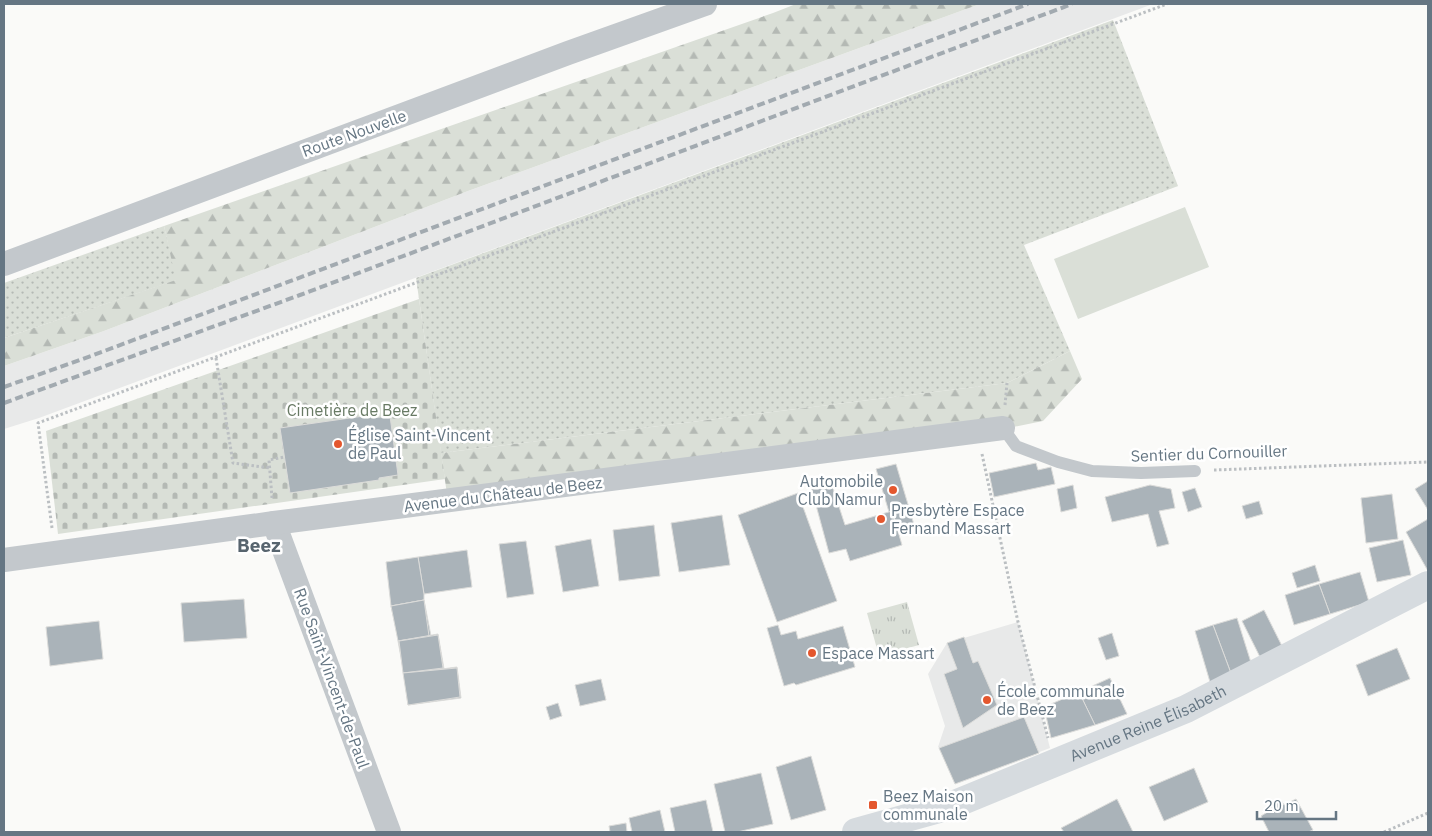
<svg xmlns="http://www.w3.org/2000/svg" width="1432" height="836" font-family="'IBM Plex Sans',sans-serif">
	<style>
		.built { fill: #e8e9e9 }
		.grass { fill: url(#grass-dots) }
		.forest { fill: url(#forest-firs) }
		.cemetery { fill: url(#cemetery-stones) }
		.park { fill: url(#park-tufts) }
		.pitch { fill: #dadfd7 }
		.building { fill: #aab3b9; stroke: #dcdcda }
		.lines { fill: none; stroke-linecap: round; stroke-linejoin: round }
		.path { stroke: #bbbfc2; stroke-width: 3; stroke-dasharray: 2.5 2.5; stroke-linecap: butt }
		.lane { stroke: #c3c8cc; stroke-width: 12 }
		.street { stroke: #c3c8cc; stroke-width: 24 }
		.secondary { stroke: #d6dbdf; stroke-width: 28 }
		.rail { stroke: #a2aab0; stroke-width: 4; stroke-dasharray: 8 4; stroke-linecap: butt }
		.poi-dot { fill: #e4572e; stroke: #fff; stroke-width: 2 }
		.labels { text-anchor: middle; stroke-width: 5; stroke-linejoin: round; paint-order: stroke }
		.street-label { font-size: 16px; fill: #657683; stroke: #fff }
		.park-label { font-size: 16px; fill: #687a64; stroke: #fff }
		.poi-label { font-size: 16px; fill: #657683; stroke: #fff; text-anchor: start }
		.quarter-label { font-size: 19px; font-weight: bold; fill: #57646e; stroke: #fff }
	</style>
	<defs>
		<pattern id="grass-dots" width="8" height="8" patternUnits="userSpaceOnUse" patternTransform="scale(1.25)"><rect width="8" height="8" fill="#dadfd7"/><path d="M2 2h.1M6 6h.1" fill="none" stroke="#b4b9b4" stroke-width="1.8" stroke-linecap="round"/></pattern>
		<pattern id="forest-firs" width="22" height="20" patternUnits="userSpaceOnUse" patternTransform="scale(1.25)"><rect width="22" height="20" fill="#dadfd7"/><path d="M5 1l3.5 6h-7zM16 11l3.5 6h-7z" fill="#b4b9b4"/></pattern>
		<pattern id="cemetery-stones" width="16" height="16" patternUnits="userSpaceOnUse" patternTransform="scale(1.25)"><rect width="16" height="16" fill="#dadfd7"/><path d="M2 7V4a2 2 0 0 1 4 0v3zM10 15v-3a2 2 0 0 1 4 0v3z" fill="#b4b9b4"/></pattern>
		<pattern id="park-tufts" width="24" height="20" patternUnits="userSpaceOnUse" patternTransform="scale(1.25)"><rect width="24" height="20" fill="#dadfd7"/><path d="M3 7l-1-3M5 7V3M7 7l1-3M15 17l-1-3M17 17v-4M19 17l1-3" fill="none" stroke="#b4b9b4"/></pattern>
	</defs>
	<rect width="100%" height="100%" fill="#fafaf8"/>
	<g class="built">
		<path d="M980 4H1153L415 278 39 418 4 429V366L104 331 468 191Z"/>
		<path d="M1018 622 1050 748 955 784 939 748 938 747 945 726 928 674 947 643Z"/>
	</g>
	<g class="grass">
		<path d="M1113 20 1178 186 1024 245 1070 351 1007 383 441 453 416 278Z"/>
		<path d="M164 226 177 280 4 338V283Z"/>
	</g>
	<g class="forest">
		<path d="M796 4H980L468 191 104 331 4 366V338L176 280 164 226 773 13Z"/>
		<path d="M1070 351 1082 379 1043 421 1013 427 448 501 441 453 1007 383Z"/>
	</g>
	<path class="cemetery" d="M419 299 445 479 58 534 46 431Z"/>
	<path class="park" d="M907 602 919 645 879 656 867 613Z"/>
	<path class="pitch" d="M1185 207 1209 267 1078 319 1054 259Z"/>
	<g class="building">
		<path d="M371 415V418L390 416 398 475 379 478V480L290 493 280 428Z"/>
		<path d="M1036 463 1038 470 1051 467 1055 484 994 497 989 473Z"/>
		<path d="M896 464 915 528 899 533 892 511 889 512 876 469Z"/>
		<path d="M830 479 845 525 892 511 902 545 850 561 846 549 829 553 810 483Z"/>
		<path d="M1428 481V510L1415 489Z"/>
		<path d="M1073 485 1077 508 1061 512 1057 489Z"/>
		<path d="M1150 485 1171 489 1175 508 1159 511 1169 544 1157 547 1148 514 1112 522 1105 497Z"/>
		<path d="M1195 488 1202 507 1188 512 1182 492Z"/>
		<path d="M798 493 837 601 777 622 738 515Z"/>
		<path d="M1392 494 1398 539 1366 543 1361 498Z"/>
		<path d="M1259 501 1263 514 1246 519 1242 506Z"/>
		<path d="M722 515 730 565 679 572 671 523Z"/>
		<path d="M1428 519V571L1406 532Z"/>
		<path d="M654 525 660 576 619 581 613 530Z"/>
		<path d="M591 539 599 586 563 592 555 546Z"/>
		<path d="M1403 540 1411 575 1377 582 1369 548Z"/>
		<path d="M526 541 534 594 507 598 499 544Z"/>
		<path d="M467 550 472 587 424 594 418 557Z"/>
		<path d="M418 557 424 594V600L391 606 386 562Z"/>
		<path d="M1315 565 1320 581 1297 588 1292 573Z"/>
		<path d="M1360 572 1369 602 1330 614 1319 584Z"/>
		<path d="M1319 584 1330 614 1294 625 1285 595Z"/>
		<path d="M244 599 247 638 184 642 181 603Z"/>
		<path d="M424 600 431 636 399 641 391 606Z"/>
		<path d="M424 600 429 636 398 641 391 606Z"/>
		<path d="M1264 610 1283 648 1261 659 1242 621Z"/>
		<path d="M1237 618 1253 669 1232 676 1213 625Z"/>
		<path d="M99 621 103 659 50 666 46 627Z"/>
		<path d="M778 625 781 635 796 631 798 639 843 626 855 667 796 685 794 683 784 686 767 628Z"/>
		<path d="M1213 625 1232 676 1210 682 1195 631Z"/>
		<path d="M1112 633 1119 656 1106 660 1098 638Z"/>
		<path d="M438 634 444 669 404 674 398 641Z"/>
		<path d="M438 635 443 668 403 673 399 641Z"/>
		<path d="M964 637 973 663 978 661 997 705 963 728 944 674 957 669 947 643Z"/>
		<path d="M1397 648 1410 679 1368 696 1356 665Z"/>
		<path d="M457 667 461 698 408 705 404 674Z"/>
		<path d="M457 668 460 697 408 705 403 673Z"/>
		<path d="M1110 678 1127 714 1095 725 1079 692Z"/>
		<path d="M601 679 606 700 580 706 575 685Z"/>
		<path d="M1079 692 1095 725 1051 738 1044 707Z"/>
		<path d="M558 703 562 716 550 720 546 707Z"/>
		<path d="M1024 717 1039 753 955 784 939 748Z"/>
		<path d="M811 756 826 810 791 820 776 767Z"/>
		<path d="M1194 768 1208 802 1164 821 1149 787Z"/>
		<path d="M761 773 773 824 737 832H725L714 784Z"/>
		<path d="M1117 799 1133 832H1064L1061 828Z"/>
		<path d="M1296 799 1313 830 1308 832H1269L1261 816 1271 810 1268 807 1281 800 1284 805Z"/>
		<path d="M706 800 713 832H675L670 808Z"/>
		<path d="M660 810 665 832H632L629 818Z"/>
		<path d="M626 823 627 832H610L609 826Z"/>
	</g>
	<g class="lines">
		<g class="path">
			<path d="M216 358 233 463 270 468"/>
			<path d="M1005 405 1007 383"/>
			<path d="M982 454 1018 622 1048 738"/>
			<path d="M1214 470 1428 462"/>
			<path d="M272 498 269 460 284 457"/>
			<path d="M52 528 38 423 1167 4"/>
			<path d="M1384 832 1428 813"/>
		</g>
		<path class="lane" d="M1003 428 1016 446 1058 462 1092 471 1141 473 1195 471"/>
		<g class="street">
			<path d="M4 264 568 53 705 4"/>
			<path d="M274 523 389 832"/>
			<path d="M4 560 274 523 1003 428"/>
		</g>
		<path class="secondary" id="s1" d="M856 832 950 806 1186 709 1428 585"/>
		<g class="rail">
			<path d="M4 387 91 356 1028 4"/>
			<path d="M4 403 300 295 1072 4"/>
		</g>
	</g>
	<g class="poi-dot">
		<circle cx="338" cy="444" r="5"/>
		<circle cx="893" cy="490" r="5"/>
		<circle cx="881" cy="519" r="5"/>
		<circle cx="812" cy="653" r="5"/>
		<circle cx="987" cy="700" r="5"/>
		<rect x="868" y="800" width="10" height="10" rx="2.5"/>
	</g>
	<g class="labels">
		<g class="street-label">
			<text transform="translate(354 133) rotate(-20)" y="6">Route Nouvelle</text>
			<text transform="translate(1209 453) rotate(-2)" y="6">Sentier du Cornouiller</text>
			<text transform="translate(503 494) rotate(-7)" y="6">Avenue du Château de Beez</text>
			<text transform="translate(332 678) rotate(70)" y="6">Rue Saint-Vincent-de-Paul</text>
			<text dy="6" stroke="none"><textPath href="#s1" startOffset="312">Avenue Reine Élisabeth</textPath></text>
		</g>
		<g class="park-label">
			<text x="352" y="416">Cimetière de Beez</text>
		</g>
		<g class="poi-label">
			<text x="348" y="441">Église Saint-Vincent<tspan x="348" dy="18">de Paul</tspan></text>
			<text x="883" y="487" text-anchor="end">Automobile<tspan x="883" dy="18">Club Namur</tspan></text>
			<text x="891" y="516">Presbytère Espace<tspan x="891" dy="18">Fernand Massart</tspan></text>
			<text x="822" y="659">Espace Massart</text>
			<text x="997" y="697">École communale<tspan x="997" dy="18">de Beez</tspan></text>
			<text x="883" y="802">Beez Maison<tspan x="883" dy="18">communale</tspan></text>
		</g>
		<g class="quarter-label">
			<text x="259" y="552">Beez</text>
		</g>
	</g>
	<rect width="1432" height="836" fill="none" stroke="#657683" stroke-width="10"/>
	<path d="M1257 811v8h79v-8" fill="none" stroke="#657683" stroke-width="2.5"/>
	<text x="1264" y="811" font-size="15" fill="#657683" stroke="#ffffff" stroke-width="4" paint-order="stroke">20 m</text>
</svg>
